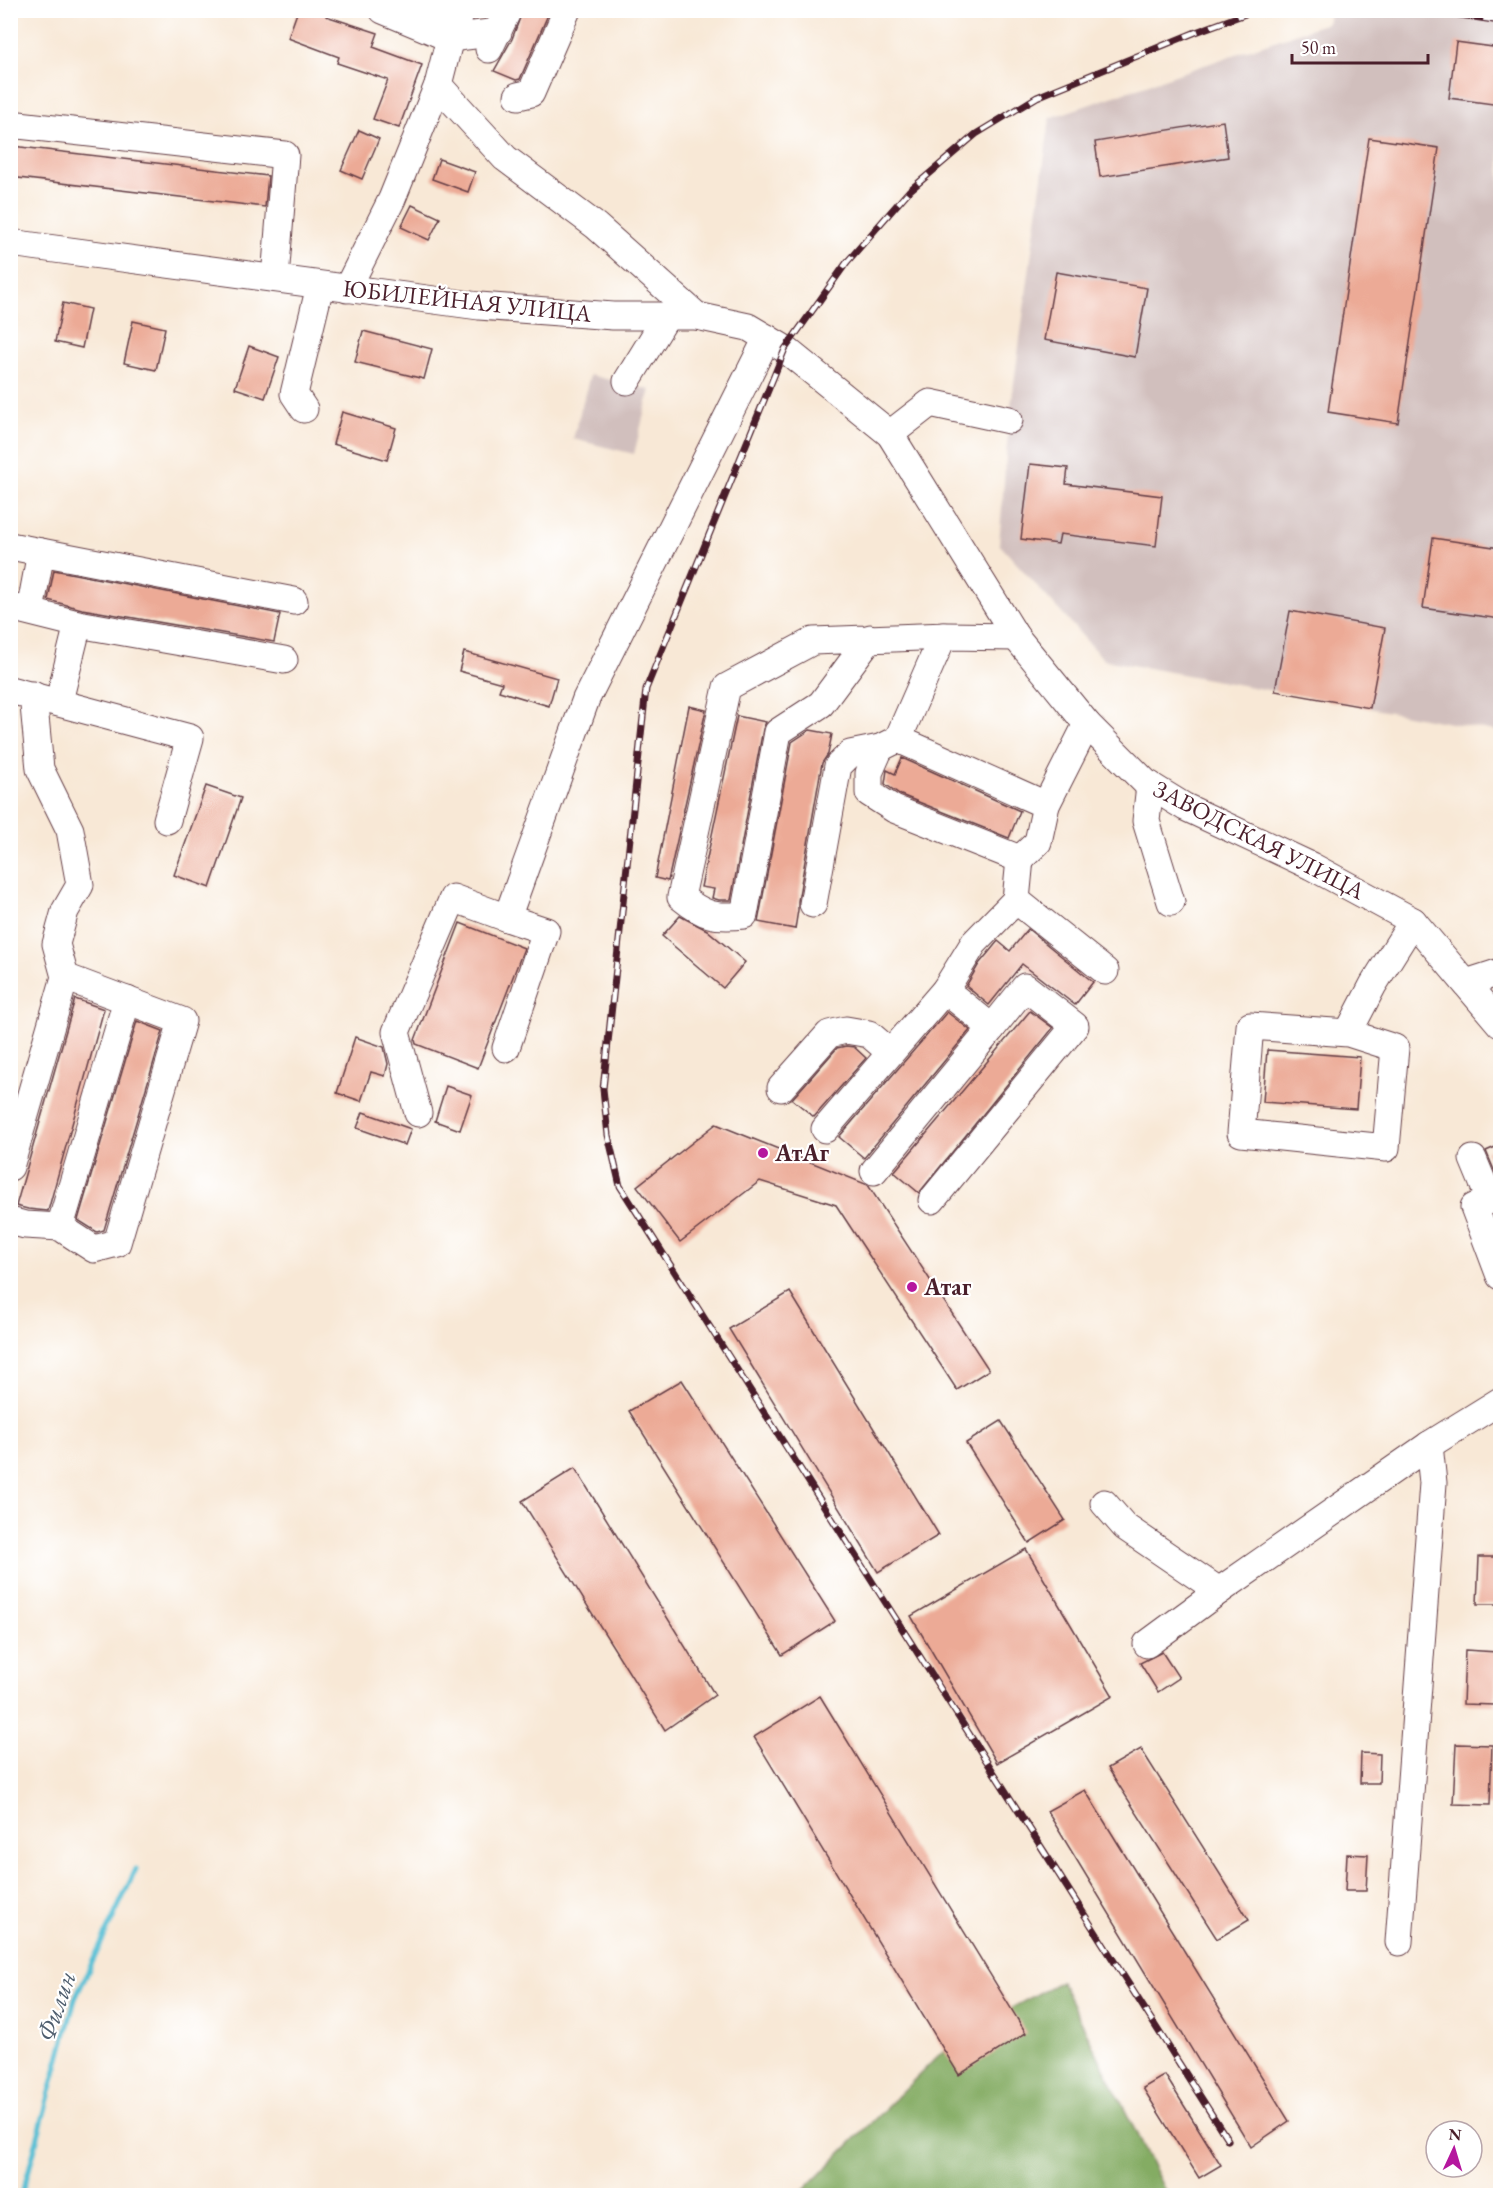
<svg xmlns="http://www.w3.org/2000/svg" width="1511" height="2206" font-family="'EB Garamond',serif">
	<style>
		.industrial { fill: #d1bfbd }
		.forest { fill: #84ac64; stroke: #676648; stroke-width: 1.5 }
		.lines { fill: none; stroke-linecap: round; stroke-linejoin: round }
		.stream { stroke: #58c0d5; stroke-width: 5 }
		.building { fill: #ecaa96 }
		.minor-casing { stroke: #643d45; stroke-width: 29 }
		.minor { stroke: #fff; stroke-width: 27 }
		.rail-casing { stroke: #4a1f2b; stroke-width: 7 }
		.rail { stroke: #fff; stroke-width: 4.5; stroke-dasharray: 14; stroke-linecap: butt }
		.poi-dot { fill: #b5179e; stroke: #fff; stroke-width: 2 }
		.labels { text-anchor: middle; stroke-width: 4.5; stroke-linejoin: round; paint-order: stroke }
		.street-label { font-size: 24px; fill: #4a1f2b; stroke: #fff }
		.poi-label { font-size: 24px; font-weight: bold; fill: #4a1f2b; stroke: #fff; text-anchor: start }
		.water-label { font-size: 26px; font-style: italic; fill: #505f6f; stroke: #fff }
	</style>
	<rect width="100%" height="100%" fill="#fff"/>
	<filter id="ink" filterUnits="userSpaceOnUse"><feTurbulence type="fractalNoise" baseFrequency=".0167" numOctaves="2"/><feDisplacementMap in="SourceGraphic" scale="12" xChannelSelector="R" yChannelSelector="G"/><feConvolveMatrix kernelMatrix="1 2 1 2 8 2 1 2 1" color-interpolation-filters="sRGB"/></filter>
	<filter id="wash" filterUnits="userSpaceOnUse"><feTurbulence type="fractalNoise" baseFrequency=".008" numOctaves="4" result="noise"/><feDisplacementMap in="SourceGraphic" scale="24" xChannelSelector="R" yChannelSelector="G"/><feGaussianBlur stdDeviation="1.35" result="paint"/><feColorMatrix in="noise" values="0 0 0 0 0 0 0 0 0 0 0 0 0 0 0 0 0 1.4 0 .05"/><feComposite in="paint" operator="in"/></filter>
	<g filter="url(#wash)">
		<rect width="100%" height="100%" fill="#f8e8d6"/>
		<g class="industrial">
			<path d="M1330 11H1500V732L1104 660 999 544 1009 420 1050 118 1327 23Z"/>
			<path d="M590 375 650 390 634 454 573 439Z"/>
		</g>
		<path class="forest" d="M1061 1981 1167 2195 798 2196 955 2039Z"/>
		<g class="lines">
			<path class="stream" d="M20 2196 27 2177 75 1999 136 1869"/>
		</g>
		<g id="blocks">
			<g class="building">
				<path d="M298 10H328L326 16 378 33 373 47 422 65 399 128 373 119 388 80 337 63 339 57 288 38Z"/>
				<path d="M523 10H550L520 79 516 80 494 71 512 39Z"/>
				<path d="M1456 42 1500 48V105L1449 98Z"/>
				<path d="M1223 121 1228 157 1100 177 1095 142Z"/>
				<path d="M359 130 379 139 362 179 341 170Z"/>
				<path d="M1369 138 1439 148 1398 423 1328 412Z"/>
				<path d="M12 146 268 176 265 207 10 177Z"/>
				<path d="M439 159 475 172 468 192 432 179Z"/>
				<path d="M412 205 440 218 429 240 401 227Z"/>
				<path d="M1056 272 1147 288 1135 357 1044 340Z"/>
				<path d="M63 303 90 309 82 348 55 342Z"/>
				<path d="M133 321 165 328 156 370 124 363Z"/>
				<path d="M363 331 432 349 424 379 355 362Z"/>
				<path d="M249 346 279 357 265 398 235 388Z"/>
				<path d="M342 412 396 428 387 460 333 444Z"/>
				<path d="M1030 464 1068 468 1066 484 1162 496 1156 546 1060 534 1058 544 1021 539Z"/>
				<path d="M1433 538 1500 548V619L1423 608Z"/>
				<path d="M54 570 280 614 274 642 82 609 48 600Z"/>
				<path d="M1290 611 1385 628 1370 708 1275 691Z"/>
				<path d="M464 652 557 678 549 706 499 691 502 683 459 671Z"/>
				<path d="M689 706 706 710 668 881 655 878Z"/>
				<path d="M737 716 766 722 763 729 731 900H719L712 898 714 889 701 887Z"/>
				<path d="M810 730 832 734 828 754 822 763 798 901V910L795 929 758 922 792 742Z"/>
				<path d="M902 758 1020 811 1009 838 901 795 885 784 887 770 895 774Z"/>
				<path d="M206 786 241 798 210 888 174 875Z"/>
				<path d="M680 916 707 930 745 962 723 988 662 936Z"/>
				<path d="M460 923 524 948 478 1068 416 1044 415 1040Z"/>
				<path d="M1028 929 1093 982 1075 1005 1022 964 989 1005 966 986 979 964 998 941 1010 951Z"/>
				<path d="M75 999 104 1009 48 1211 28 1209 16 1206Z"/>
				<path d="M1030 1011 1053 1028 919 1193 894 1172Z"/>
				<path d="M947 1012 970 1030 864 1158 839 1137Z"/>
				<path d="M137 1021 163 1031 104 1230 97 1232 78 1220Z"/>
				<path d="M355 1037 384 1047 388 1064 385 1076 371 1072 361 1101 337 1093Z"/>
				<path d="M846 1046 854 1047 866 1058 814 1117 792 1099 837 1048Z"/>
				<path d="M1267 1050 1360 1057 1356 1109 1263 1102Z"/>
				<path d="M446 1086 472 1095 460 1130 435 1121Z"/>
				<path d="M363 1112 411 1129 405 1145 357 1128Z"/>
				<path d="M716 1124 868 1185 989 1370 957 1390 836 1205 760 1181 680 1242 637 1186Z"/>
				<path d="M1500 1145V1184L1486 1151Z"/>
				<path d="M790 1292 939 1535 878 1572 729 1329Z"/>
				<path d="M682 1380 835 1621 782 1655 629 1411Z"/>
				<path d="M1001 1421 1065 1520 1029 1543 966 1443Z"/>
				<path d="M575 1468 715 1695 665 1730 522 1501Z"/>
				<path d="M1026 1549 1113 1696 997 1763 911 1616Z"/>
				<path d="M1479 1557H1500V1604H1477Z"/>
				<path d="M1465 1650 1497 1652 1495 1705 1463 1704Z"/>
				<path d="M1162 1652 1179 1678 1158 1692 1140 1663Z"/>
				<path d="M820 1696 1026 2033 959 2075 754 1737Z"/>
				<path d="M1456 1744 1492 1745 1490 1805 1453 1804Z"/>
				<path d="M1141 1749 1249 1920 1217 1939 1108 1768Z"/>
				<path d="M1361 1753 1380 1754 1379 1783H1360Z"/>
				<path d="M1085 1790 1289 2121 1251 2147 1047 1811Z"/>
				<path d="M1347 1854 1368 1855 1366 1891H1345Z"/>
				<path d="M1165 2075 1221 2165 1199 2178 1143 2088Z"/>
			</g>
		</g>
	</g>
	<g filter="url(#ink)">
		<use href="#blocks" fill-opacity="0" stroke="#643d45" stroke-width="1.5"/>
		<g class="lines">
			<g class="minor-casing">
				<g id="minor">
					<path d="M383 10 450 38 498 32"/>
					<path d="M462 10 450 38 438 85 505 158 596 226 697 316"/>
					<path d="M489 49 508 10"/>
					<path d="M518 96 531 93 567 10"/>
					<path d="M10 124 285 155 275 278"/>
					<path d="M10 243 479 306 613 316H697L748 327 785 349 890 434 1016 637 1087 724 1146 783 1185 807 1311 866 1413 921 1500 1024"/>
					<path d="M347 289 392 199 438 85"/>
					<path d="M627 381 667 316"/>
					<path d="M304 409 294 394 320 286"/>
					<path d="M890 434 930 403 1009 420"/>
					<path d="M10 546 41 552"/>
					<path d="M10 607 78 624 284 660"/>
					<path d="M30 611 41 552 294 601"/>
					<path d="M870 638 821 704 778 732 744 915C715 918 704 916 681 897L727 687 813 641 947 636 1016 637"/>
					<path d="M10 690 190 738 167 820"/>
					<path d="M59 701 78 624"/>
					<path d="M880 748 869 773V793L894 809 1020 859 1038 842 1046 805 898 739"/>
					<path d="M1150 785 1146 821 1171 902"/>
					<path d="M1046 805 1087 724"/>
					<path d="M1016 900 1105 971"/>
					<path d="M813 904 838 766 850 754 880 748 898 739 943 636"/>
					<path d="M1466 983 1500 972"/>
					<path d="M1348 1033 1395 1048 1386 1148 1241 1133 1250 1026 1348 1033 1373 985 1413 921"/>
					<path d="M506 1048 546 931 507 918 586 699 767 338"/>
					<path d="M781 1088 829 1034 846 1030 869 1034 890 1052"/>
					<path d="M418 1113 396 1032 453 898 507 918"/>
					<path d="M825 1129 945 990"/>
					<path d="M1473 1159 1490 1200 1474 1207 1500 1276"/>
					<path d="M10 1167 65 977 56 944 65 911 80 885 70 830 40 769 33 695"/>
					<path d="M874 1171 992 1028"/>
					<path d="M932 1200 1075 1026 1025 987 992 1028 945 990 974 943 1016 900 1020 859"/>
					<path d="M10 1221 25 1225 60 1227 94 1249 117 1243 182 1021 65 977"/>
					<path d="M60 1227 127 1000"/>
					<path d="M1104 1503 1125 1527 1219 1591 1429 1445 1500 1401"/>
					<path d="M1147 1644 1219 1591"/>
					<path d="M1399 1942 1433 1483 1429 1445"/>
				</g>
			</g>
			<use href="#minor" class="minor"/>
			<g class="rail-casing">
				<g id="rail">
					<path d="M1428 10 1500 21"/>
					<path d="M1228 2140 620 1186 608 1135 603 1089 646 689 785 349 847 262 909 191 976 134 1037 97 1196 32 1256 10"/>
				</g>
			</g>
			<use href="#rail" class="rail"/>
		</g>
	</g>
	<g class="poi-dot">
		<circle cx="763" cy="1153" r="6"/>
		<circle cx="912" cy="1287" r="6"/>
	</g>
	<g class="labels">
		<g class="street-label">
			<text transform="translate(467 301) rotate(6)" y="8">ЮБИЛЕЙНАЯ УЛИЦА</text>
			<text transform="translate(1259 840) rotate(27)" y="8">ЗАВОДСКАЯ УЛИЦА</text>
		</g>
		<g class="poi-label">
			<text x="775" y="1161">АтАг</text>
			<text x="924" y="1295">Атаг</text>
		</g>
		<g class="water-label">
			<text transform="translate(56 2006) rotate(-71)" y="9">Филин</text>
		</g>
	</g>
	<rect width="1511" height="2206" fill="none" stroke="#fff" stroke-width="36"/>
	<g transform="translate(1454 2149) rotate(4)"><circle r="28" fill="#ffffff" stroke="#b7a5aa" stroke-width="1.5"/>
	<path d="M0-4.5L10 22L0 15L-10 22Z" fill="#b5179e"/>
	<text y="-9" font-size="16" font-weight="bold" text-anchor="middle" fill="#4a1f2b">N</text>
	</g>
	<path d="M1292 54v9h136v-9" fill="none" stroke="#4a1f2b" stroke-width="3"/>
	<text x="1301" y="54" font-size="18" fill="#4a1f2b" stroke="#ffffff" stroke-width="4.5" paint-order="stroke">50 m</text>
</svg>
